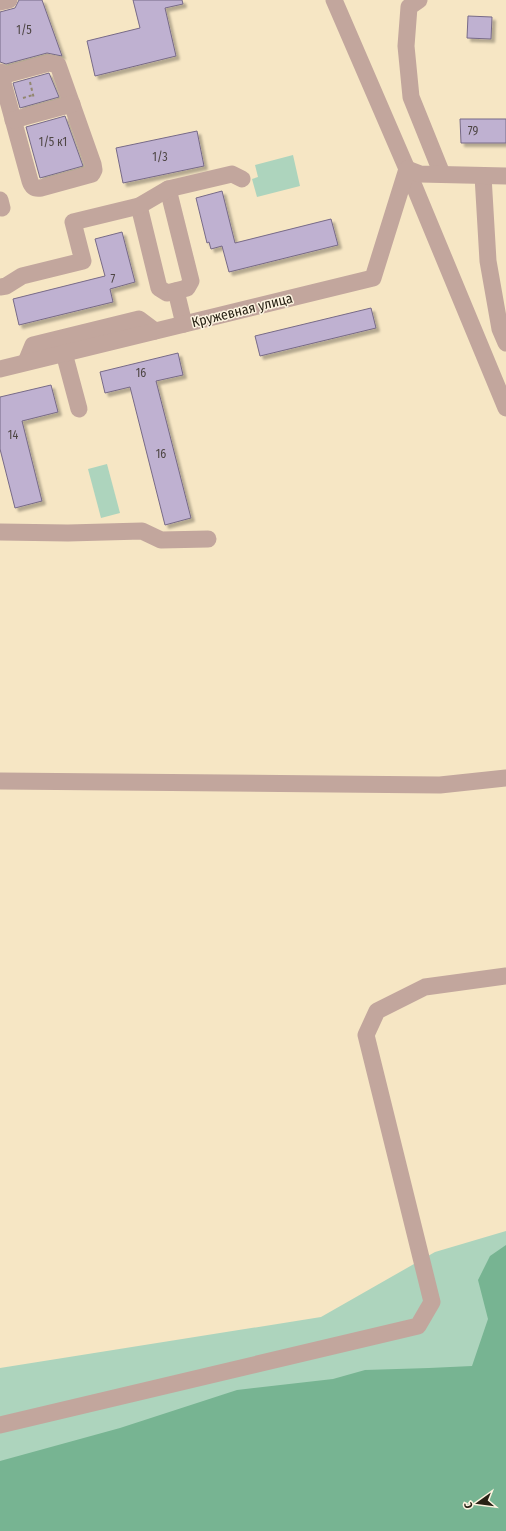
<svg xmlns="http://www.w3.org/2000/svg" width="506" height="1531" font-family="'Fira Sans Condensed',sans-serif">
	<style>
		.green { fill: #add4bd }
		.forest { fill: #77b492 }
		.building { fill: #bfb1d1; stroke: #776a87; filter: url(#shadow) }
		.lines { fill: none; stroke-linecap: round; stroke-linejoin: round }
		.path { stroke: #92876f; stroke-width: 2; stroke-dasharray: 3 3; stroke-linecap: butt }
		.minor { stroke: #c2a69d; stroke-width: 17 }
		.labels { text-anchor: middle; stroke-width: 3; stroke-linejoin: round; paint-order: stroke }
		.number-label { font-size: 12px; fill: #4e4644 }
		.street-label { font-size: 14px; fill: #282215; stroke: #fdf4e0 }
	</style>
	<defs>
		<filter id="shadow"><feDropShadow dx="3.5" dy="3.5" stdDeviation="1" flood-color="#0004"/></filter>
	</defs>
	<rect width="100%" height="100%" fill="#f6e6c4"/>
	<g class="green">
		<path d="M293 155 300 186 257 197 252 179 258 177 255 165Z"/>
		<path d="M107 464 120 513 101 518 88 469Z"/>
		<path d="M506 1231V1531H0V1368L321 1317 435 1252Z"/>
	</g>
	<path class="forest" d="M506 1245V1531H0V1461L120 1428 237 1390 333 1379 365 1370 429 1368 472 1366 488 1319 478 1280 490 1256Z"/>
	<g class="building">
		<path d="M19 0H42L62 56 47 53 6 64 0 62V12L15 8Z"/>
		<path d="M133 0H182L183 4 165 8 176 56 95 76 87 41 140 28Z"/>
		<path d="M468 16 492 17 491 39 467 38Z"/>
		<path d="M49 73 59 97 20 108 13 83Z"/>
		<path d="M65 116 83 166 40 178 26 127Z"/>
		<path d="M460 119H506V143H461Z"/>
		<path d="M197 131 204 166 123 183 116 148Z"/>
		<path d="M222 191 235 243 331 219 338 245 229 272 222 246 211 249 209 242 207 243 196 198Z"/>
		<path d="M122 232 135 282 110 289 113 302 19 325 13 299 105 276 95 239Z"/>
		<path d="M371 308 376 328 260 356 255 336Z"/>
		<path d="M178 353 183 375 156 381 191 518 165 525 130 387 105 393 100 372Z"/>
		<path d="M51 385 58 412 22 421 42 501 15 508 0 449V397Z"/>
	</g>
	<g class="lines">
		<g class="path">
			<path d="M30 82 34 99"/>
			<path d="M23 98 33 95"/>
		</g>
		<g class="minor">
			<path d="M334 0 407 169 506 408"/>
			<path d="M419 0 409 7 406 46 411 97 442 174"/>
			<path d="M0 2 9 0"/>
			<path d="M0 72 30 181C32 187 35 189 41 188L92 174 94 170 93 164 58 65 49 63 1 76"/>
			<path d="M13 120 72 104"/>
			<path d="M483 176 488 261 500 329 506 343"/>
			<path d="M0 200 2 208"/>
			<path d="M139 206 159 288 167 293 187 288 191 281 168 189"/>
			<path d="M0 287 6 286 22 276 83 261 73 222 139 206 168 189 232 174 242 179"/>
			<path d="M176 291 184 324"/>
			<path d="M64 353 79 409"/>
			<path d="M26 362 33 345 139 319 155 331"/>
			<path d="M0 369 373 278 407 169 420 174 506 176"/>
			<path d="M0 532 68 533 142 531 161 540 208 539"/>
			<path d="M0 781 440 785 506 778"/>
			<path d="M0 1425 418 1326 432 1302 366 1035 377 1011 425 987 506 976"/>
		</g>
	</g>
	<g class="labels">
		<g class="number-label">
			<text x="24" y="34">1/5</text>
			<text x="473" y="135">79</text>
			<text x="53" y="146">1/5 к1</text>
			<text x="160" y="161">1/3</text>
			<text x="113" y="283">7</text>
			<text x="141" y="377">16</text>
			<text x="13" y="439">14</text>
			<text x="161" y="458">16</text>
		</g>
		<g class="street-label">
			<text transform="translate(242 310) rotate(-14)" y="5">Кружевная улица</text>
		</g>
	</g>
	<g transform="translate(478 1503) rotate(256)" stroke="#fdf4e0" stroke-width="3" paint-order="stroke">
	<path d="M0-3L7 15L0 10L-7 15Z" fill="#282215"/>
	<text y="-6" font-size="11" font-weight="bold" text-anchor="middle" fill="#282215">С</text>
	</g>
</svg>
